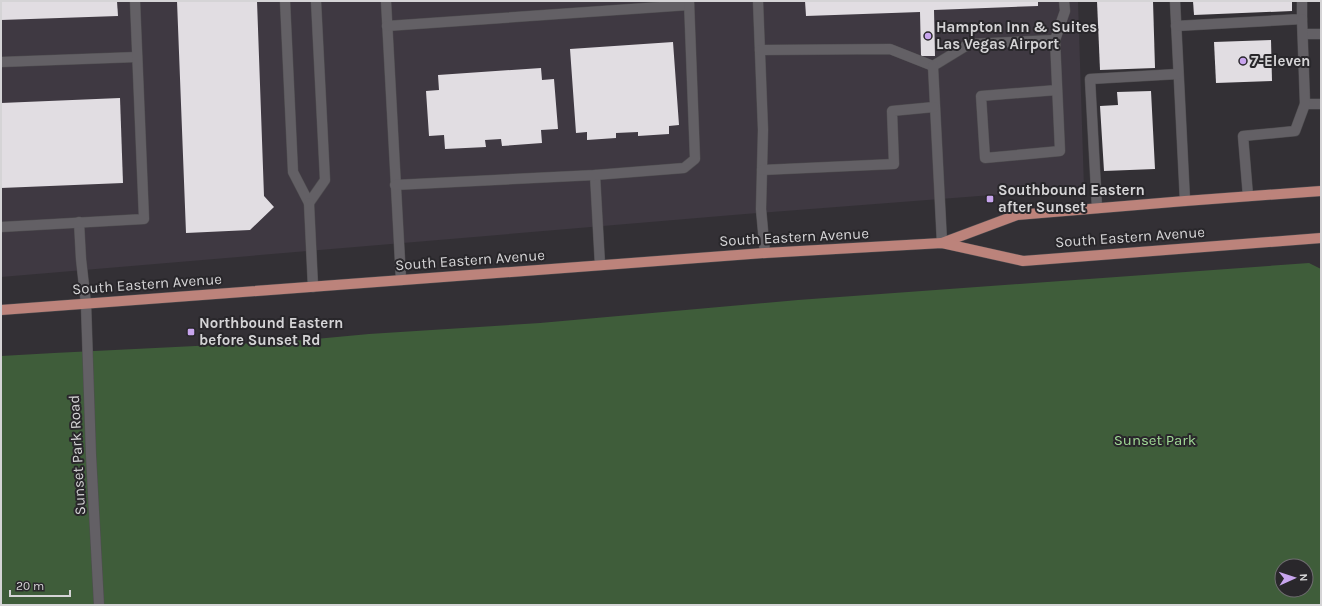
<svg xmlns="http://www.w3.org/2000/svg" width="1322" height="606" font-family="Karla,sans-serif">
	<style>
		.built { fill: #3f3942 }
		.green { fill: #3f5d3a; fill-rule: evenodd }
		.building { fill: #e1dde2 }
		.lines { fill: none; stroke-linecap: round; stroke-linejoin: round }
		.service-casing { stroke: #4f4d50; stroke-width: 11 }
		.minor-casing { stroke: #4f4d50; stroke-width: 11 }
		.primary-casing { stroke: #4f4d50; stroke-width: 11 }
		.service { stroke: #636065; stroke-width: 10 }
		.minor { stroke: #636065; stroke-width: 10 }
		.primary { stroke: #bc837b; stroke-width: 10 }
		.poi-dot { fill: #c8a5ee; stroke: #29272b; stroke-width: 1.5 }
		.labels { text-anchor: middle; stroke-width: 4; stroke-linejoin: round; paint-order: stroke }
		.poi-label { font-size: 15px; font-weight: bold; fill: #d5d4d6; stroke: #29272b; text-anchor: start }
		.street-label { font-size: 15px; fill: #d5d4d6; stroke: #29272b }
		.park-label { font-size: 15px; fill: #a1da96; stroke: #29272b }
	</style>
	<rect width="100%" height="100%" fill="#333035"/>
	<path class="built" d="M1 1H1078L1084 188 733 215 1 277Z"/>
	<path class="green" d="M1309 263 1321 269V605H1V356L54 353 294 341 369 334 540 323 798 300ZM1282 566H1306V590H1282Z"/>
	<g class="building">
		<path d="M1 1H117L118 16 1 20Z"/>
		<path d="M177 1H257L264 196 274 207 250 230 186 233Z"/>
		<path d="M805 1H1038V6L934 10 935 56H921L920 12 806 16Z"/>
		<path d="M1097 1H1153L1155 68 1100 70Z"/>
		<path d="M1193 1H1292V11L1194 15Z"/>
		<path d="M1271 40 1272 81 1216 83 1214 42Z"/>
		<path d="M673 42 679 125 669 126V134L638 136V132L616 133V138L587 140V132L576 133 570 49Z"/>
		<path d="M541 68 542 80 554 79 558 129 541 130 542 143 502 146 501 139 485 140 486 147 445 149 444 135 429 136 426 91 439 90 438 75Z"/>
		<path d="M1151 91 1155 169 1104 171 1100 106 1118 105 1117 92Z"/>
		<path d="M120 98 123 183 1 188V103Z"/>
	</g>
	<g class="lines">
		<g class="service-casing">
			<g id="service">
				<path d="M285 1 293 172 309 203 325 180 316 1"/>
				<path d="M386 1 401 280"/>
				<path d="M758 1 763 130 761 209 765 253"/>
				<path d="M1175 1 1185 201"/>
				<path d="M387 26 689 5"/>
				<path d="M1176 26 1302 19V1"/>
				<path d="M1303 34H1321"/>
				<path d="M1055 40 1065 11 1064 1"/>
				<path d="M760 50 890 49 933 66"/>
				<path d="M1 62 137 57"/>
				<path d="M933 66 969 44 1055 40 1060 151 985 158 981 96 1057 90"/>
				<path d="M933 66 942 243"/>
				<path d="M1305 104H1321"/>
				<path d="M762 170 894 164 892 111 934 107"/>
				<path d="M595 175 600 265"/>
				<path d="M395 185 595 175 684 168 695 159 689 1"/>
				<path d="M1248 196 1243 136 1295 131 1305 104 1302 19"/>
				<path d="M309 203 313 287"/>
				<path d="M1097 208 1090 79 1178 74"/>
				<path d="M79 222 81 259 86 304"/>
				<path d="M1 227 144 219 135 1"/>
			</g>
		</g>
		<g class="minor-casing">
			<path id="minor" d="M86 304 91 455 99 605"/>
		</g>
		<g class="primary-casing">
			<g id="primary">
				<path d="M942 243 1017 215 1185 201 1321 191"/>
				<path d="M1 310 765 253 942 243 1023 261 1321 238"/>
			</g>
		</g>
		<use href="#service" class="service"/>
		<use href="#minor" class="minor"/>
		<use href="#primary" class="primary"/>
	</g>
	<g class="poi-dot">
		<circle cx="928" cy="36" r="4"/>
		<circle cx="1243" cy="61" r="4"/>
		<rect x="986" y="195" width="8" height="8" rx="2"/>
		<rect x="187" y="328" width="8" height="8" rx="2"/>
	</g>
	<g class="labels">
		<g class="poi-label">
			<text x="936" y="32">Hampton Inn &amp; Suites<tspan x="936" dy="17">Las Vegas Airport</tspan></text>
			<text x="1251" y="66">7-Eleven</text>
			<text x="998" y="195">Southbound Eastern<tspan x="998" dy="17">after Sunset</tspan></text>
			<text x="199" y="328">Northbound Eastern<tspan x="199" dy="17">before Sunset Rd</tspan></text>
		</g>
		<g class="street-label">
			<text transform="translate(794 237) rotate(-3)" y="5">South Eastern Avenue</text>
			<text transform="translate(1130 237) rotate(-4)" y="5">South Eastern Avenue</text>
			<text transform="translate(470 260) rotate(-4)" y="5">South Eastern Avenue</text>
			<text transform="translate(147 284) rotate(-4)" y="5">South Eastern Avenue</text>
			<text transform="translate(77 455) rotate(-93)" y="5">Sunset Park Road</text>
		</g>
		<g class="park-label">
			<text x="1155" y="445">Sunset Park</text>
		</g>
	</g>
	<rect width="1322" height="606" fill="none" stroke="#d5d4d6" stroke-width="4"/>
	<g transform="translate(1294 578) rotate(87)"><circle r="19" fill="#29272b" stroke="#6e6c6f"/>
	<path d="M0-3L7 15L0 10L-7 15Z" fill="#c8a5ee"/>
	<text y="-6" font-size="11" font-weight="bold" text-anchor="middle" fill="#d5d4d6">N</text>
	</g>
	<path d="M10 590v6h60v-6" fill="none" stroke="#d5d4d6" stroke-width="2"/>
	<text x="16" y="590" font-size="12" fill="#d5d4d6" stroke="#29272b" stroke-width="3" paint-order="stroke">20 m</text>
</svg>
